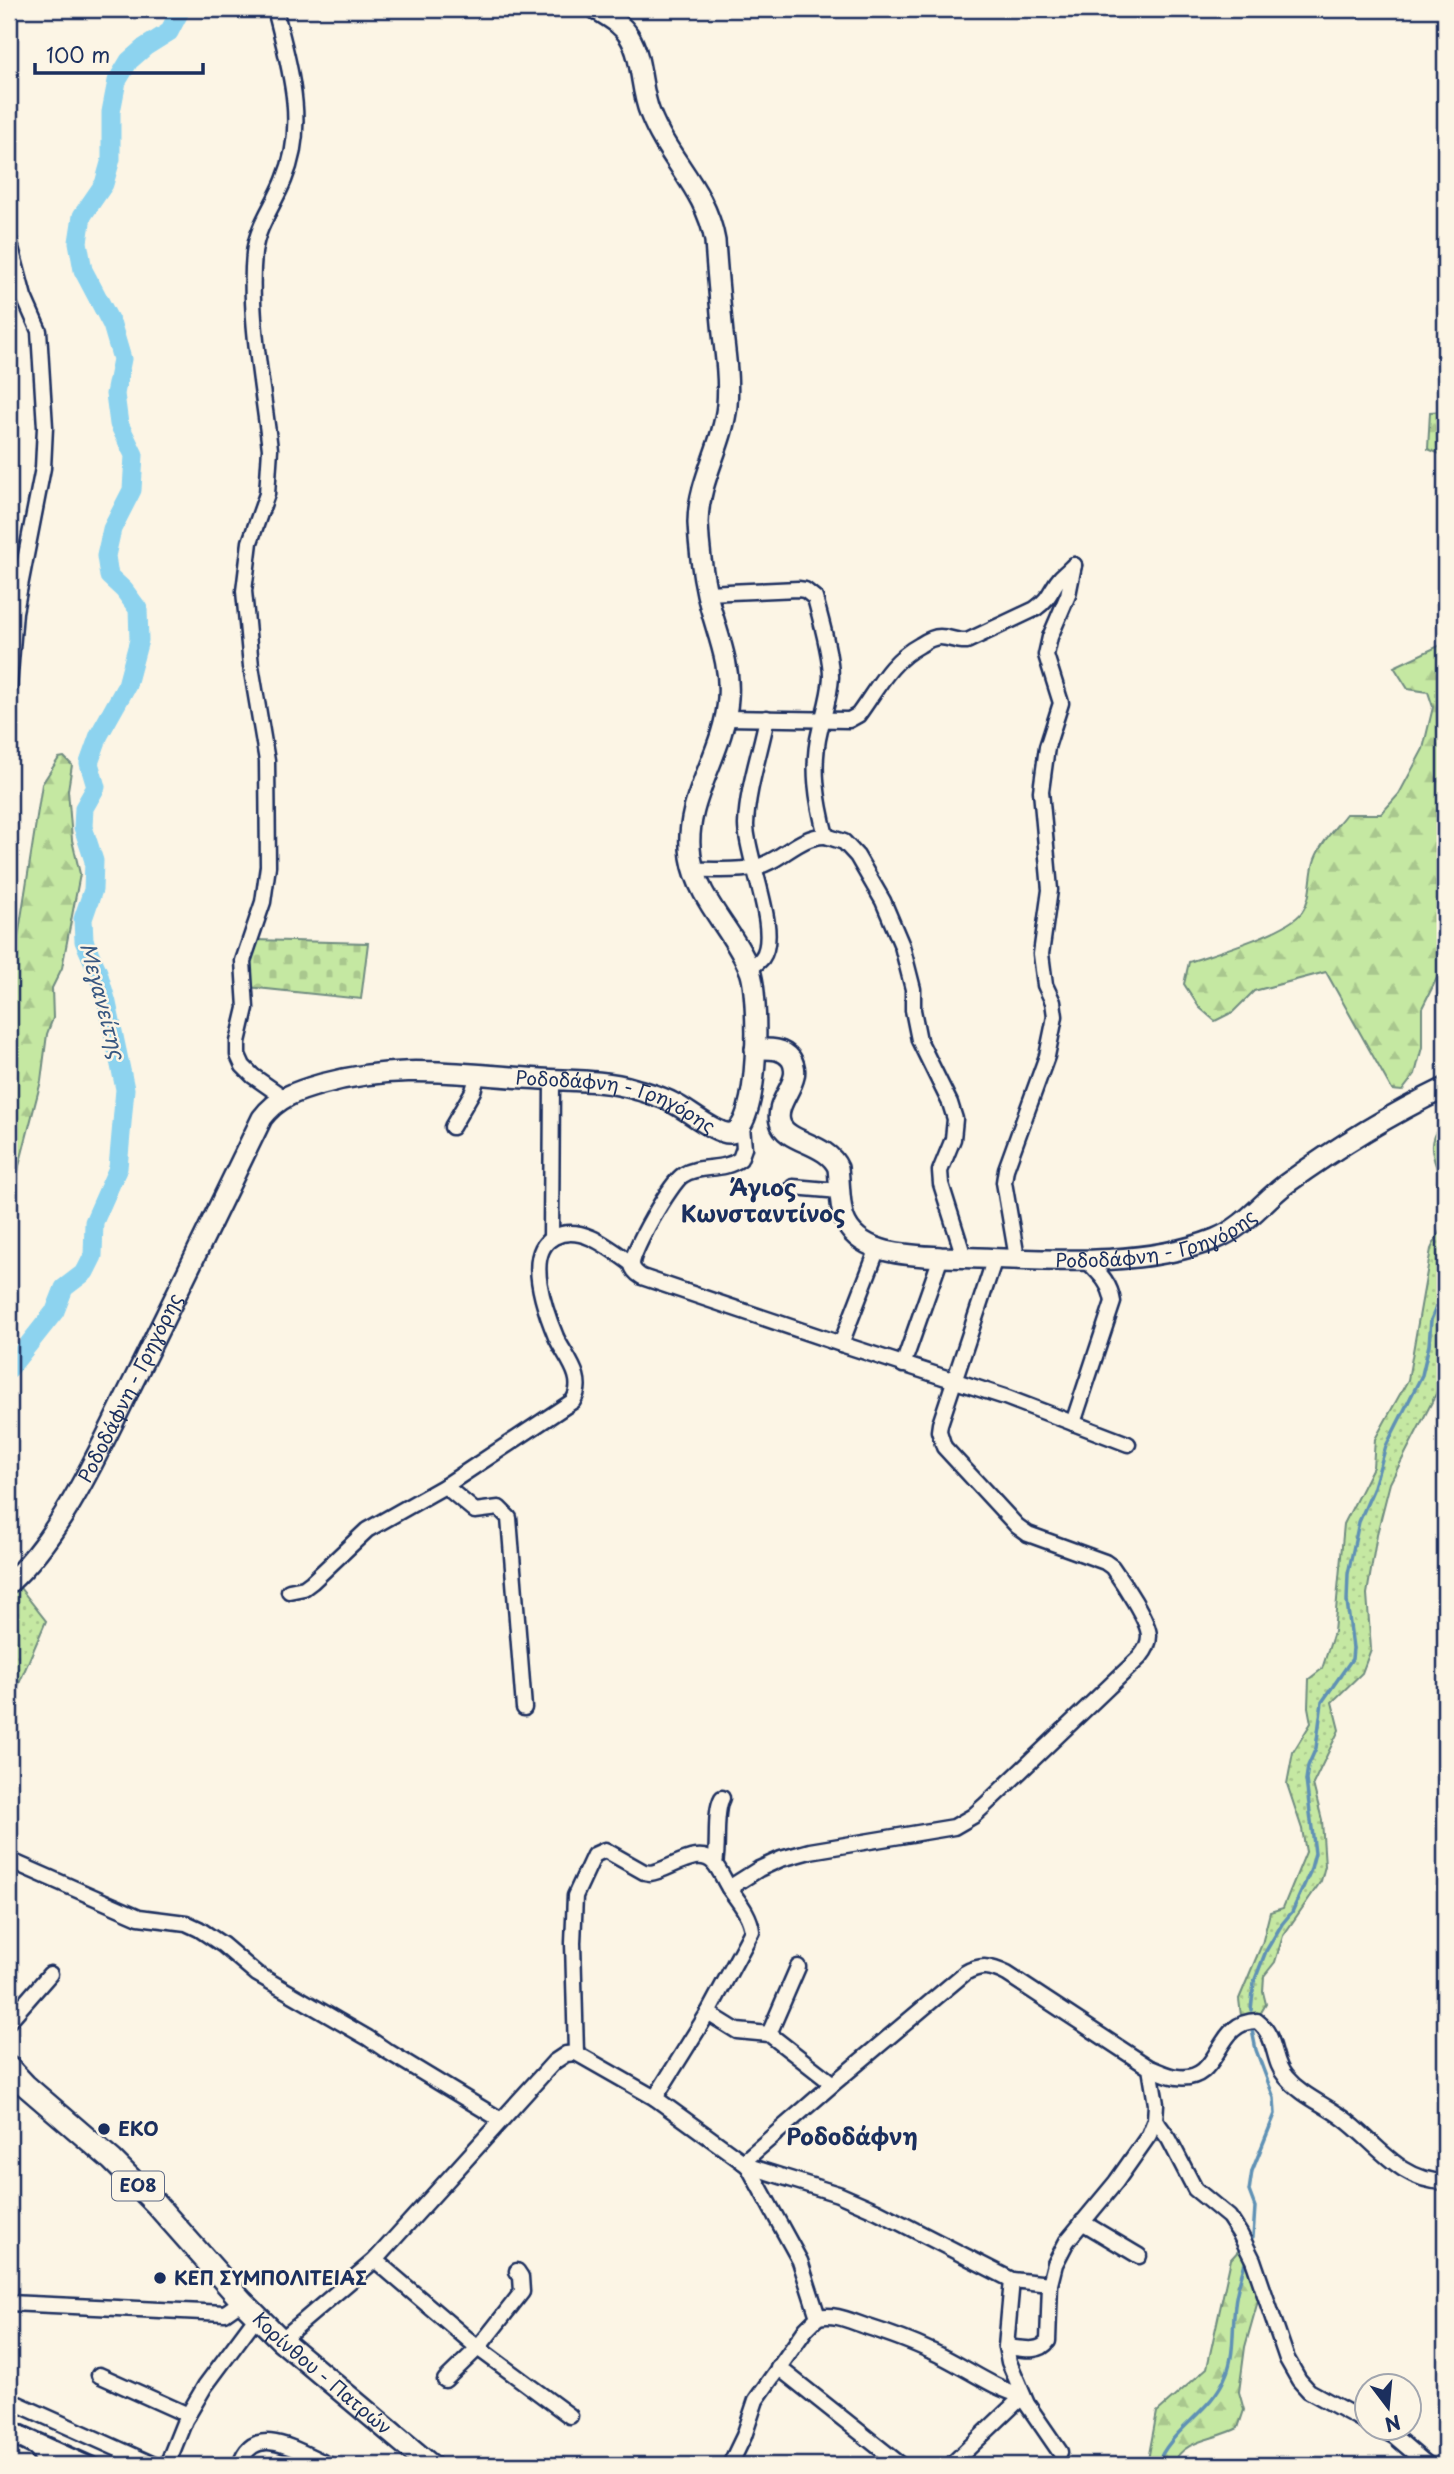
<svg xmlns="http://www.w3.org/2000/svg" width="1454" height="2474" font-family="'Playpen Sans',sans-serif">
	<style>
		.grass { fill: url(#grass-dots); stroke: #708c80; stroke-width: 2 }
		.forest { fill: url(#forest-firs); stroke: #708c80; stroke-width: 2 }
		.cemetery { fill: url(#cemetery-stones); stroke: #708c80; stroke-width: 2 }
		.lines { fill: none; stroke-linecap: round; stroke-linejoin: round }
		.stream { stroke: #5f91b5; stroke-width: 3.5 }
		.river { stroke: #8dd3ef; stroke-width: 19 }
		.street-casing { stroke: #1b2f5e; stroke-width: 19 }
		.secondary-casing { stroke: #1b2f5e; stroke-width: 24 }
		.primary-casing { stroke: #1b2f5e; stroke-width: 26 }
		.highway-casing { stroke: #1b2f5e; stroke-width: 30 }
		.street { stroke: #fcf5e5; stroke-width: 14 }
		.secondary { stroke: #fcf5e5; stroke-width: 19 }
		.primary { stroke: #fcf5e5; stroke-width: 21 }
		.highway { stroke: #fcf5e5; stroke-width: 24 }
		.rail { stroke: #1b2f5e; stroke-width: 3.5 }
		.poi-dot { fill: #1b2f5e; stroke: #fcf5e5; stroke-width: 2.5 }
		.labels { text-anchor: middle; stroke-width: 5; stroke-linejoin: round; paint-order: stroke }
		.shield { fill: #fcf5e5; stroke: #5e6a86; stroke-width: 2 }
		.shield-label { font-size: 18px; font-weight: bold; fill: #1b2f5e }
		.street-label { font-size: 19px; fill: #1b2f5e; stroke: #fcf5e5 }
		.poi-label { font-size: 19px; font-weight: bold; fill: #1b2f5e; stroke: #fcf5e5; text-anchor: start }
		.water-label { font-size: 21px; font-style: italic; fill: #385882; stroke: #fcf5e5 }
		.quarter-label { font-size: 23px; font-weight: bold; fill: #1b2f5e; stroke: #fcf5e5 }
	</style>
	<defs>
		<pattern id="grass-dots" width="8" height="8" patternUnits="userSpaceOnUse" patternTransform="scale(1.75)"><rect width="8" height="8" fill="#c5e8a2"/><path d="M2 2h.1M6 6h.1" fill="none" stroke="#a9c78e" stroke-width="1.8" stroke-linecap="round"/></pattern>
		<pattern id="forest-firs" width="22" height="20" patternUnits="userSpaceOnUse" patternTransform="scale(1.75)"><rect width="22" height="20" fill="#c5e8a2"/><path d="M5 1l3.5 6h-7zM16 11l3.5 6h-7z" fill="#a9c78e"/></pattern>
		<pattern id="cemetery-stones" width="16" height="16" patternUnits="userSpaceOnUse" patternTransform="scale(1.75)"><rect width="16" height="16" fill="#c5e8a2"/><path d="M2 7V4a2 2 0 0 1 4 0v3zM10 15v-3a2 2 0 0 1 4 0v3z" fill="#a9c78e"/></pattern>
	</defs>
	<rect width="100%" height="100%" fill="#fcf5e5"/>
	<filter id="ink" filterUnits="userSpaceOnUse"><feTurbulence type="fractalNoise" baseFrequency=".0143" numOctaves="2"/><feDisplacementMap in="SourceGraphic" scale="14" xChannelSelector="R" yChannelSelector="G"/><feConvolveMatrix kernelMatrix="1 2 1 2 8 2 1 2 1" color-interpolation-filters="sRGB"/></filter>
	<g filter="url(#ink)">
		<g class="grass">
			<path d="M1445 1123V1189C1437 1167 1420 1140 1445 1123Z"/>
			<path d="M1445 1221 1444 1371 1436 1394 1390 1483 1377 1534 1367 1594 1371 1649 1362 1673 1332 1702 1339 1730 1313 1784 1322 1820 1325 1866 1321 1881 1283 1936 1275 1962 1264 1976 1263 1992 1266 2004 1259 2016H1241L1239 1999 1262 1944 1270 1912 1283 1908 1306 1852 1302 1829 1287 1784 1293 1752 1311 1723 1308 1707 1309 1679 1322 1669 1334 1632 1344 1524 1373 1467 1375 1439 1408 1380 1431 1249Z"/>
			<path d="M17 1584 46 1621 18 1686 12 1693 9 1692V1592Z"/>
		</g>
		<g class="forest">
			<path d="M1445 411V456L1428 449 1430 412Z"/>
			<path d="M1445 643V971L1438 976 1422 1008V1047L1415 1074 1402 1091 1392 1090 1326 972 1254 991 1233 1012 1215 1021 1199 1007 1184 984 1189 962C1215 953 1288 932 1302 912 1313 896 1309 875 1315 859 1321 843 1335 828 1346 814H1381L1399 794 1423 749 1433 707 1428 692 1408 689 1394 667Z"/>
			<path d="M64 757 72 765 68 790 72 840 80 874 62 968 52 988 53 1018 47 1034 41 1081 19 1166 9 1224V995L42 784 59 758Z"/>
			<path d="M1241 2248 1259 2297 1245 2347 1239 2392 1244 2410 1238 2428C1213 2441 1185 2438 1172 2465H1147L1157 2412 1207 2368 1231 2259Z"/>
		</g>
		<path class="cemetery" d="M254 940 368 943 361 999 248 987Z"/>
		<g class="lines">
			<g class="stream">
				<path d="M1251 2010 1254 1982 1266 1951 1282 1924 1292 1912 1310 1872 1315 1853 1306 1780 1308 1766 1316 1748 1322 1702 1352 1659 1353 1648 1347 1601 1348 1574 1359 1522 1373 1490 1386 1446 1422 1375 1429 1345 1431 1320 1445 1285"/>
				<path d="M1252 2030 1256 2050 1274 2098 1275 2114 1252 2171 1249 2191 1255 2207 1253 2237"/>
				<path d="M1157 2465C1171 2428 1212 2412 1226 2375 1235 2354 1232 2328 1235 2305 1236 2291 1241 2277 1245 2263"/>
			</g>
			<path class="river" d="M9 1369 55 1311 64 1288 85 1272 93 1256 94 1222 118 1168 125 1089 107 1003 98 972 84 941 83 919 93 890 94 861 83 827 84 808 96 787 89 763 99 735 127 685 139 640 138 609 124 590 109 576 106 556 112 529 132 490 134 455 119 424 115 394 122 359 112 325 83 270 78 242 82 216 104 184 111 159V112L117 81 129 61 145 47 169 32 181 9"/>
			<g class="street-casing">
				<g id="street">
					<path d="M275 9C289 65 308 124 284 180 274 205 257 226 254 253 248 315 263 387 270 449L267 494 250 542 244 591 251 666 267 761 268 866 263 902 243 961 246 1008 238 1042V1055L243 1066 253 1076 283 1097"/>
					<path d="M9 11 10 9"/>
					<path d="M9 240 24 297 39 331 45 427 43 468 15 612 9 687"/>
					<path d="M706 593 798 589 805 590 815 598C821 620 831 655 831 677 830 696 824 713 820 730 811 766 817 801 826 836L844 842 857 856 883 901 902 946 913 989V1010L919 1040 950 1103 955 1119 953 1139 940 1171 941 1184 964 1257"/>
					<path d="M726 718 849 720 858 715C878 688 889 662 920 645 926 641 933 637 940 637 949 637 957 642 967 641L1035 609C1052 597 1050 589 1061 577 1065 573 1070 569 1074 565"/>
					<path d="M694 870C714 869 737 872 756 867 782 861 799 835 826 836"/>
					<path d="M749 969C753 966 759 962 762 958 781 932 746 857 746 825 747 790 760 753 767 718"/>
					<path d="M452 1127 473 1091 478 1074"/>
					<path d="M742 1127 744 1148 740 1159C723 1172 700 1164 683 1175 671 1182 631 1252 632 1265 633 1271 637 1274 642 1277L841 1344"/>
					<path d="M793 1187 840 1191"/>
					<path d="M551 1239 552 1080"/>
					<path d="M878 1248 841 1344 1005 1397 1128 1444"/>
					<path d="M1017 1258 1004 1182 1006 1169 1047 1056 1053 1027 1055 1016 1053 1002 1045 985 1041 954 1050 890 1041 791 1047 747 1061 703 1046 655 1050 637 1068 595 1074 565"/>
					<path d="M903 1365 941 1257"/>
					<path d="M1073 1423 1113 1302C1110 1282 1099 1273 1085 1259"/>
					<path d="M445 1486 475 1511 499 1508 509 1518 524 1708"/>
					<path d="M289 1591 304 1588 312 1582 367 1530 445 1486 573 1401C587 1378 565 1357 556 1337 546 1313 523 1253 554 1237 581 1223 611 1249 632 1264"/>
					<path d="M9 1860 139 1917 186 1923 199 1929 223 1945 257 1974 368 2038 387 2051 501 2120"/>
					<path d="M715 1864C719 1845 714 1812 722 1798"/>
					<path d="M9 2021 50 1974"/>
					<path d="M769 2034 798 1967"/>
					<path d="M576 2053 573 1943 575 1896 594 1855 605 1850 644 1872 650 1873C669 1871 698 1845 714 1863 720 1870 724 1880 729 1888"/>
					<path d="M1150 2068C1159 2071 1168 2076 1177 2077 1223 2083 1213 2021 1257 2021 1278 2037 1271 2060 1286 2077 1301 2095 1324 2104 1343 2118 1376 2142 1399 2181 1445 2182"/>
					<path d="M833 2084 965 1973C981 1964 991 1966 1007 1974L1150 2068 1156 2104 1155 2120 1149 2135 1116 2182 1067 2241 1055 2264 1050 2284 1012 2280 877 2211 838 2194 748 2166 743 2162 833 2084 769 2034 737 2031 708 2013 752 1931C750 1914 738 1901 729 1888L759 1869 781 1859 810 1851 954 1827 973 1816 984 1806 1140 1657C1145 1651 1149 1644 1149 1636 1149 1621 1122 1581 1112 1567L1105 1562 1028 1534 1017 1526 944 1447 939 1431 940 1424 995 1258"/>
					<path d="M655 2098 743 2162"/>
					<path d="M1155 2120 1169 2139 1195 2189 1229 2217 1240 2234 1253 2260 1287 2359 1299 2380 1309 2391 1366 2422"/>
					<path d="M1082 2222 1139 2256"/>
					<path d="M375 2260 478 2348 570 2416"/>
					<path d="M1012 2280 1006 2347 1009 2362 1027 2404 1060 2452"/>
					<path d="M9 2303 225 2313 242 2301"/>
					<path d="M818 2317C835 2313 850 2321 865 2326 887 2333 910 2341 931 2351 963 2365 990 2387 1023 2396"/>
					<path d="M281 2340 375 2260 554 2062 566 2054 576 2053 655 2098 708 2013"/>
					<path d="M1006 2347C1020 2348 1039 2354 1048 2341L1050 2284"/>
					<path d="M778 2367 901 2465"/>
					<path d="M99 2375 188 2415"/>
					<path d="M445 2380 478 2348 522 2292 521 2277 517 2271"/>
					<path d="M9 2400 154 2465"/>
					<path d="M1379 2428 1394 2436 1428 2465"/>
					<path d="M167 2465 185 2420 205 2386 257 2316"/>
					<path d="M240 2465C254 2420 300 2453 329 2465"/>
					<path d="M730 2465 744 2436 756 2400 806 2329 818 2317 800 2261 748 2166"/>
					<path d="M951 2465 1023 2396"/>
				</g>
			</g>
			<g class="secondary-casing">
				<g id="secondary">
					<path id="s1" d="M755 1049C768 1049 782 1047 791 1059 805 1081 774 1100 780 1122 785 1143 827 1142 838 1168 840 1184 839 1203 844 1218 857 1255 909 1255 941 1257 1028 1258 1133 1271 1215 1239 1245 1227 1262 1202 1286 1184 1337 1147 1389 1115 1445 1088"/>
					<path id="s2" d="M9 1583C61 1536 98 1453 129 1390 174 1300 218 1209 262 1118 278 1097 297 1091 322 1084 401 1062 463 1075 542 1079 574 1081 604 1080 635 1089 648 1093 663 1097 675 1104 689 1111 717 1135 731 1133 761 1129 759 994 750 971 734 930 698 901 691 857 682 800 725 754 728 698 731 661 715 630 707 594 702 571 699 546 698 523 698 481 723 446 727 405 729 382 726 358 723 334 720 303 717 272 715 241 706 189 668 160 650 113 640 89 643 58 629 36 621 23 608 17 596 9"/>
				</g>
			</g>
			<g class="primary-casing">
				<g id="primary">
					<path id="s3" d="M9 2068 25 2085 112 2160 156 2204 242 2301 281 2340 430 2465"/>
				</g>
			</g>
			<g class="highway-casing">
				<path id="highway" d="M9 2459 21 2465"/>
			</g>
			<use href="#street" class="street"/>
			<use href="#secondary" class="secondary"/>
			<use href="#primary" class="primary"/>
			<use href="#highway" class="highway"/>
			<path class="rail" d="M9 2419 111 2465"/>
		</g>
	</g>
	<g class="poi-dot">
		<circle cx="104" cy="2129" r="7"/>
		<circle cx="160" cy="2278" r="7"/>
	</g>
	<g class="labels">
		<rect class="shield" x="112" y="2171.5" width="52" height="29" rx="5"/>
		<g class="shield-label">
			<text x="138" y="2192">ΕΟ8</text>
		</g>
		<g class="street-label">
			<text dy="7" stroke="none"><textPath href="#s2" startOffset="901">Ροδοδάφνη - Γρηγόρης</textPath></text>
			<text dy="7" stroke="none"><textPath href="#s1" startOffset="562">Ροδοδάφνη - Γρηγόρης</textPath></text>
			<text dy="7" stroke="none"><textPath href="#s2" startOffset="231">Ροδοδάφνη - Γρηγόρης</textPath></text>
			<text dy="7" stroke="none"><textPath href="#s3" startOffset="438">Κορίνθου - Πατρών</textPath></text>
		</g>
		<g class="poi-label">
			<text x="118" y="2136">EKO</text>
			<text x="174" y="2285">ΚΕΠ ΣΥΜΠΟΛΙΤΕΙΑΣ</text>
		</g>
		<g class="water-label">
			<text transform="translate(102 1001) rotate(75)" y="7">Μεγανείτης</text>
		</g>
		<g class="quarter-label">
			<text x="763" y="1196">Άγιος<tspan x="763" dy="26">Κωνσταντίνος</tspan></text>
			<text x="852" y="2145">Ροδοδάφνη</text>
		</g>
	</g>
	<rect width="1454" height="2474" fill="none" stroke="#fcf5e5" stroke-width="35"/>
	<rect x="18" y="18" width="1419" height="2439" fill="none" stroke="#1b2f5e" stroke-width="2.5" filter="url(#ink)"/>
	<g transform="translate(1388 2407) rotate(164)"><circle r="33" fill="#fcf5e5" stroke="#a2a6af" stroke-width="2"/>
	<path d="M0-5L12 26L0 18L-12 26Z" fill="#1b2f5e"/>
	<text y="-10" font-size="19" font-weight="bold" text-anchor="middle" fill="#1b2f5e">N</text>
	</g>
	<path d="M35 63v10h168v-10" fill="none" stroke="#1b2f5e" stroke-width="3.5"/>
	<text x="46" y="63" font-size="21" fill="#1b2f5e" stroke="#fcf5e5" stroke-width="5" paint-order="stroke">100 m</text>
</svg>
